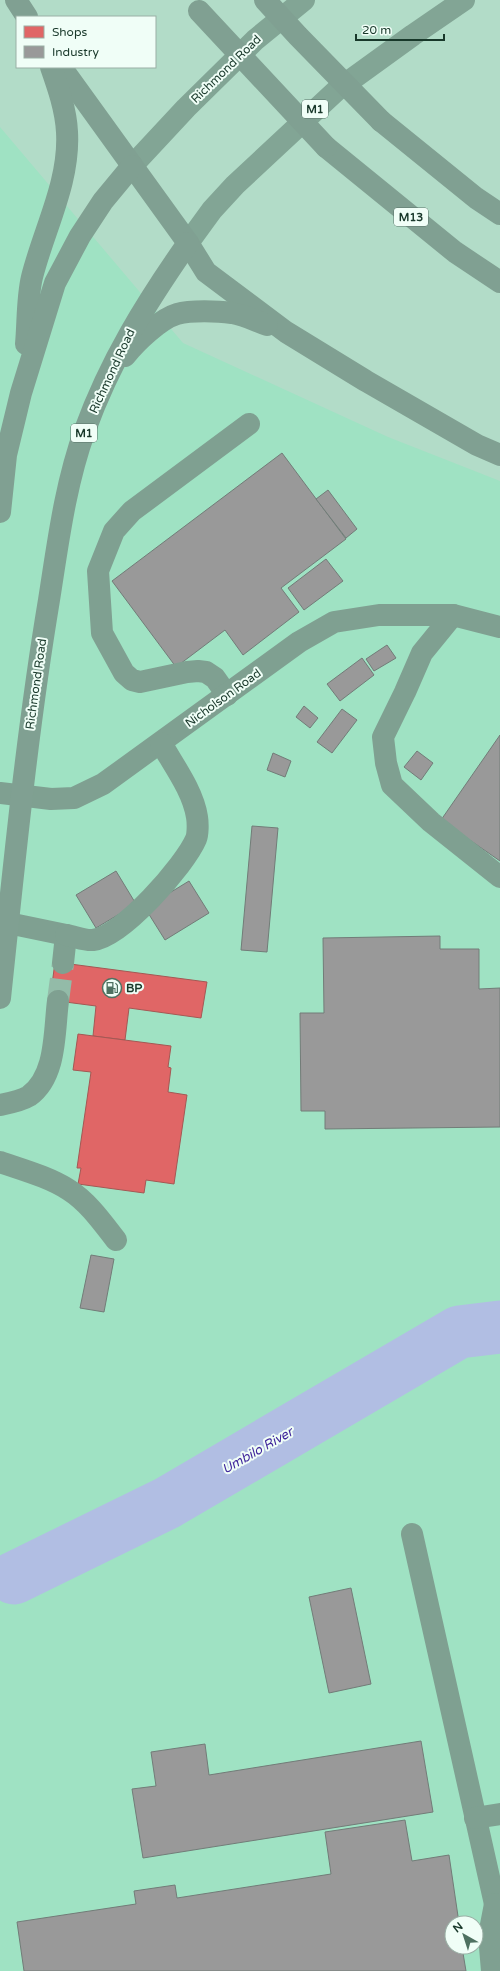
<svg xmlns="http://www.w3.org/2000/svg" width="500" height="1971" font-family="'Varela Round',sans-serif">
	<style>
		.built { fill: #9fe2c3; fill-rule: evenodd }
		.shops { fill: #e06666; stroke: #a45854 }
		.industry { fill: #999; stroke: #727c78 }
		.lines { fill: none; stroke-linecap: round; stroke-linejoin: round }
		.stream { stroke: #b1bee3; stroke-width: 9 }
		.river { stroke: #b1bee3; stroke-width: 53 }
		.minor-tunnel { stroke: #93bba8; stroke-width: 22; stroke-dasharray: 22 11; stroke-linecap: butt }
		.minor { stroke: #7fa091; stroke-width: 22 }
		.major { stroke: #82a595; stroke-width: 22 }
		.highway { stroke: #80a092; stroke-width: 22 }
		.highway-bridge { stroke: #80a092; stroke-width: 22 }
		.labels { text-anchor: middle; stroke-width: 4; stroke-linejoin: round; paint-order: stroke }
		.shield { fill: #f0fef7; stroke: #597368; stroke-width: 1 }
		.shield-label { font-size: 11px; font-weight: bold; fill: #18382a }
		.street-label { font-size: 12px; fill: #18382a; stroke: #f0fef7 }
		.poi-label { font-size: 12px; font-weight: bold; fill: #18382a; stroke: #f0fef7; text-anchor: start }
		.water-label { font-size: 13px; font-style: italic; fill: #3f259b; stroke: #f0fef7 }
	</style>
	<rect width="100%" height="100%" fill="#b2dcc8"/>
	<path class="built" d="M0 127 183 343 388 437 500 481V1971H0ZM452 1923H476V1947H452Z"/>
	<g class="shops">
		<path d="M55 962 207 982 201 1018 129 1008 125 1040 93 1036 96 1006 50 1000Z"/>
		<path d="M78 1034 171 1046 168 1067 171 1068 168 1092 187 1095 174 1184 146 1180 144 1193 78 1184 81 1168H77L91 1072 73 1070Z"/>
	</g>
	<g class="industry">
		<path d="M282 453 346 539 281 588 299 612 243 655 225 630 176 667 112 581Z"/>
		<path d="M328 490 357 529 346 538 316 499Z"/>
		<path d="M326 559 343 581 304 610 288 588Z"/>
		<path d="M387 645 396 658 374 671 366 659Z"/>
		<path d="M362 658 374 675 340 701 327 684Z"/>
		<path d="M304 706 318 718 310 728 296 717Z"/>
		<path d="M342 709 357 720 332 753 317 742Z"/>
		<path d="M500 735V861L441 820Z"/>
		<path d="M417 751 433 763 421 780 404 767Z"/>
		<path d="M273 753 291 761 285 777 267 770Z"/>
		<path d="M252 826 278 828 267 952 241 950Z"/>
		<path d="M116 871 136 904 96 928 76 895Z"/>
		<path d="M189 881 209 913 165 940 145 908Z"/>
		<path d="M440 936V949H479V989L500 988V1127L325 1129V1111H301L300 1013H324L323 938Z"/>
		<path d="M91 1255 114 1259 104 1312 80 1308Z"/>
		<path d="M351 1588 371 1684 329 1693 309 1597Z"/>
		<path d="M421 1741 433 1812 143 1858 132 1789 156 1786 151 1752 205 1744 209 1775Z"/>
		<path d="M405 1820 412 1861 449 1855 459 1923H452V1947H462L466 1971H24L17 1922 136 1904 134 1891 175 1885 177 1898 331 1874 325 1832Z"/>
	</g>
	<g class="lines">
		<path class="stream" d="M0 1588 14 1578"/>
		<path class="river" d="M14 1578 167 1503 459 1332 500 1327"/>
		<path class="minor-tunnel" d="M58 1001 63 963"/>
		<g class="minor">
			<path d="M453 615 422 653 405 692 383 737 386 763 392 785 431 822 500 877"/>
			<path d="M227 695 215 678 206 672 198 671 187 672 140 682 132 680 124 673 102 633 98 571 114 531 132 511 249 424"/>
			<path d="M0 793 51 799 74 798 103 784 299 642 334 622 379 615H453L500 627"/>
			<path d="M8 923 66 935 63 963"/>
			<path d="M66 935C74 936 85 941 93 940 122 937 185 865 196 839 198 834 198 823 197 817 193 791 174 766 161 743"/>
			<path d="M0 1105C10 1103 21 1101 29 1096 57 1076 54 1031 58 1001"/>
			<path d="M0 1162C23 1170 49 1177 69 1190 88 1202 102 1222 116 1240"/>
			<path d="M412 1534 495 1904 500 1916"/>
			<path d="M475 1818 500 1814"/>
			<path d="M492 1971 489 1935 495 1904"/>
		</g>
		<g class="major">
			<path d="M132 166 186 108 255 40 304 0"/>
			<path d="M188 243 212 210 235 185 337 90 413 35 464 0"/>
		</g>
		<g class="highway">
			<path d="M16 0 27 17"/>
			<path d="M61 67 188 243 206 272 286 332 366 381 477 445 500 455"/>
			<path d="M381 121 476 198 500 214"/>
			<path d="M326 147 455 252 500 282"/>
			<path d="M26 344C28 322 27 298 32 277 44 229 70 182 67 132 66 110 58 87 51 67"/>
			<path d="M125 356C136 342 160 319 177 314 191 310 218 311 232 313 244 315 256 321 267 325"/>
			<path d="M0 512 6 455 21 393 55 283 80 236 103 201 132 166"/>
			<path d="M0 998C14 865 27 732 49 600 58 543 65 485 85 430 110 361 146 303 188 243"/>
		</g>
		<g class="highway-bridge">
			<path d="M265 0 298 36 381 121"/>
			<path d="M199 11 326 147"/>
		</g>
	</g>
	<defs>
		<g id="fuel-ring" transform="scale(1)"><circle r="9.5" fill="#f0fef7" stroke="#4e7161" stroke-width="1.5"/><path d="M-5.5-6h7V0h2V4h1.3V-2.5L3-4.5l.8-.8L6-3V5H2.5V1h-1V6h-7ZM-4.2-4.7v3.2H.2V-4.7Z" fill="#4e7161"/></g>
	</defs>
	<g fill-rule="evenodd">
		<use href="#fuel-ring" x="112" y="988"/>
	</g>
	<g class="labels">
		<g class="shield">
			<rect x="302" y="100" width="26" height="18" rx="3"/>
			<rect x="394" y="208" width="34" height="18" rx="3"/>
			<rect x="71" y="424" width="26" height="18" rx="3"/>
		</g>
		<g class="shield-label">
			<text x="315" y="113">M1</text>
			<text x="411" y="221">M13</text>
			<text x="84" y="437">M1</text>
		</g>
		<g class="street-label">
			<text transform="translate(226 69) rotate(-44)" y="4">Richmond Road</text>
			<text transform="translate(112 371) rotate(-65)" y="4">Richmond Road</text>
			<text transform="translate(36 684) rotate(-82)" y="4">Richmond Road</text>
			<text transform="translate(223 698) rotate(-36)" y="4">Nicholson Road</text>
		</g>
		<g class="poi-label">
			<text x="126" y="992">BP</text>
		</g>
		<g class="water-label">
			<text transform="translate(257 1450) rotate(-30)" y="5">Umbilo River</text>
		</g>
	</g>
	<rect x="16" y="16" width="140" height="52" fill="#f0fef7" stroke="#9aafa5"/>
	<rect x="24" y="26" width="20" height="12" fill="#e06666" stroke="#9aafa5"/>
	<text x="52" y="36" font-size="12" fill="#18382a">Shops</text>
	<rect x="24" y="46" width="20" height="12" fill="#999999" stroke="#9aafa5"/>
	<text x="52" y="56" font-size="12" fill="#18382a">Industry</text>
	<g transform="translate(464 1935) rotate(321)"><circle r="19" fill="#f0fef7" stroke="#9aafa5"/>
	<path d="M0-3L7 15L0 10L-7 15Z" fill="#4e7161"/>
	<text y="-6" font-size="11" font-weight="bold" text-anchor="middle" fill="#18382a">N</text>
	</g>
	<path d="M356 34v6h88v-6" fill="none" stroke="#18382a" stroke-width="2"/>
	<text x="362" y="34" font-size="12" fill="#18382a" stroke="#f0fef7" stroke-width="3" paint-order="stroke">20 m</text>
</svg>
